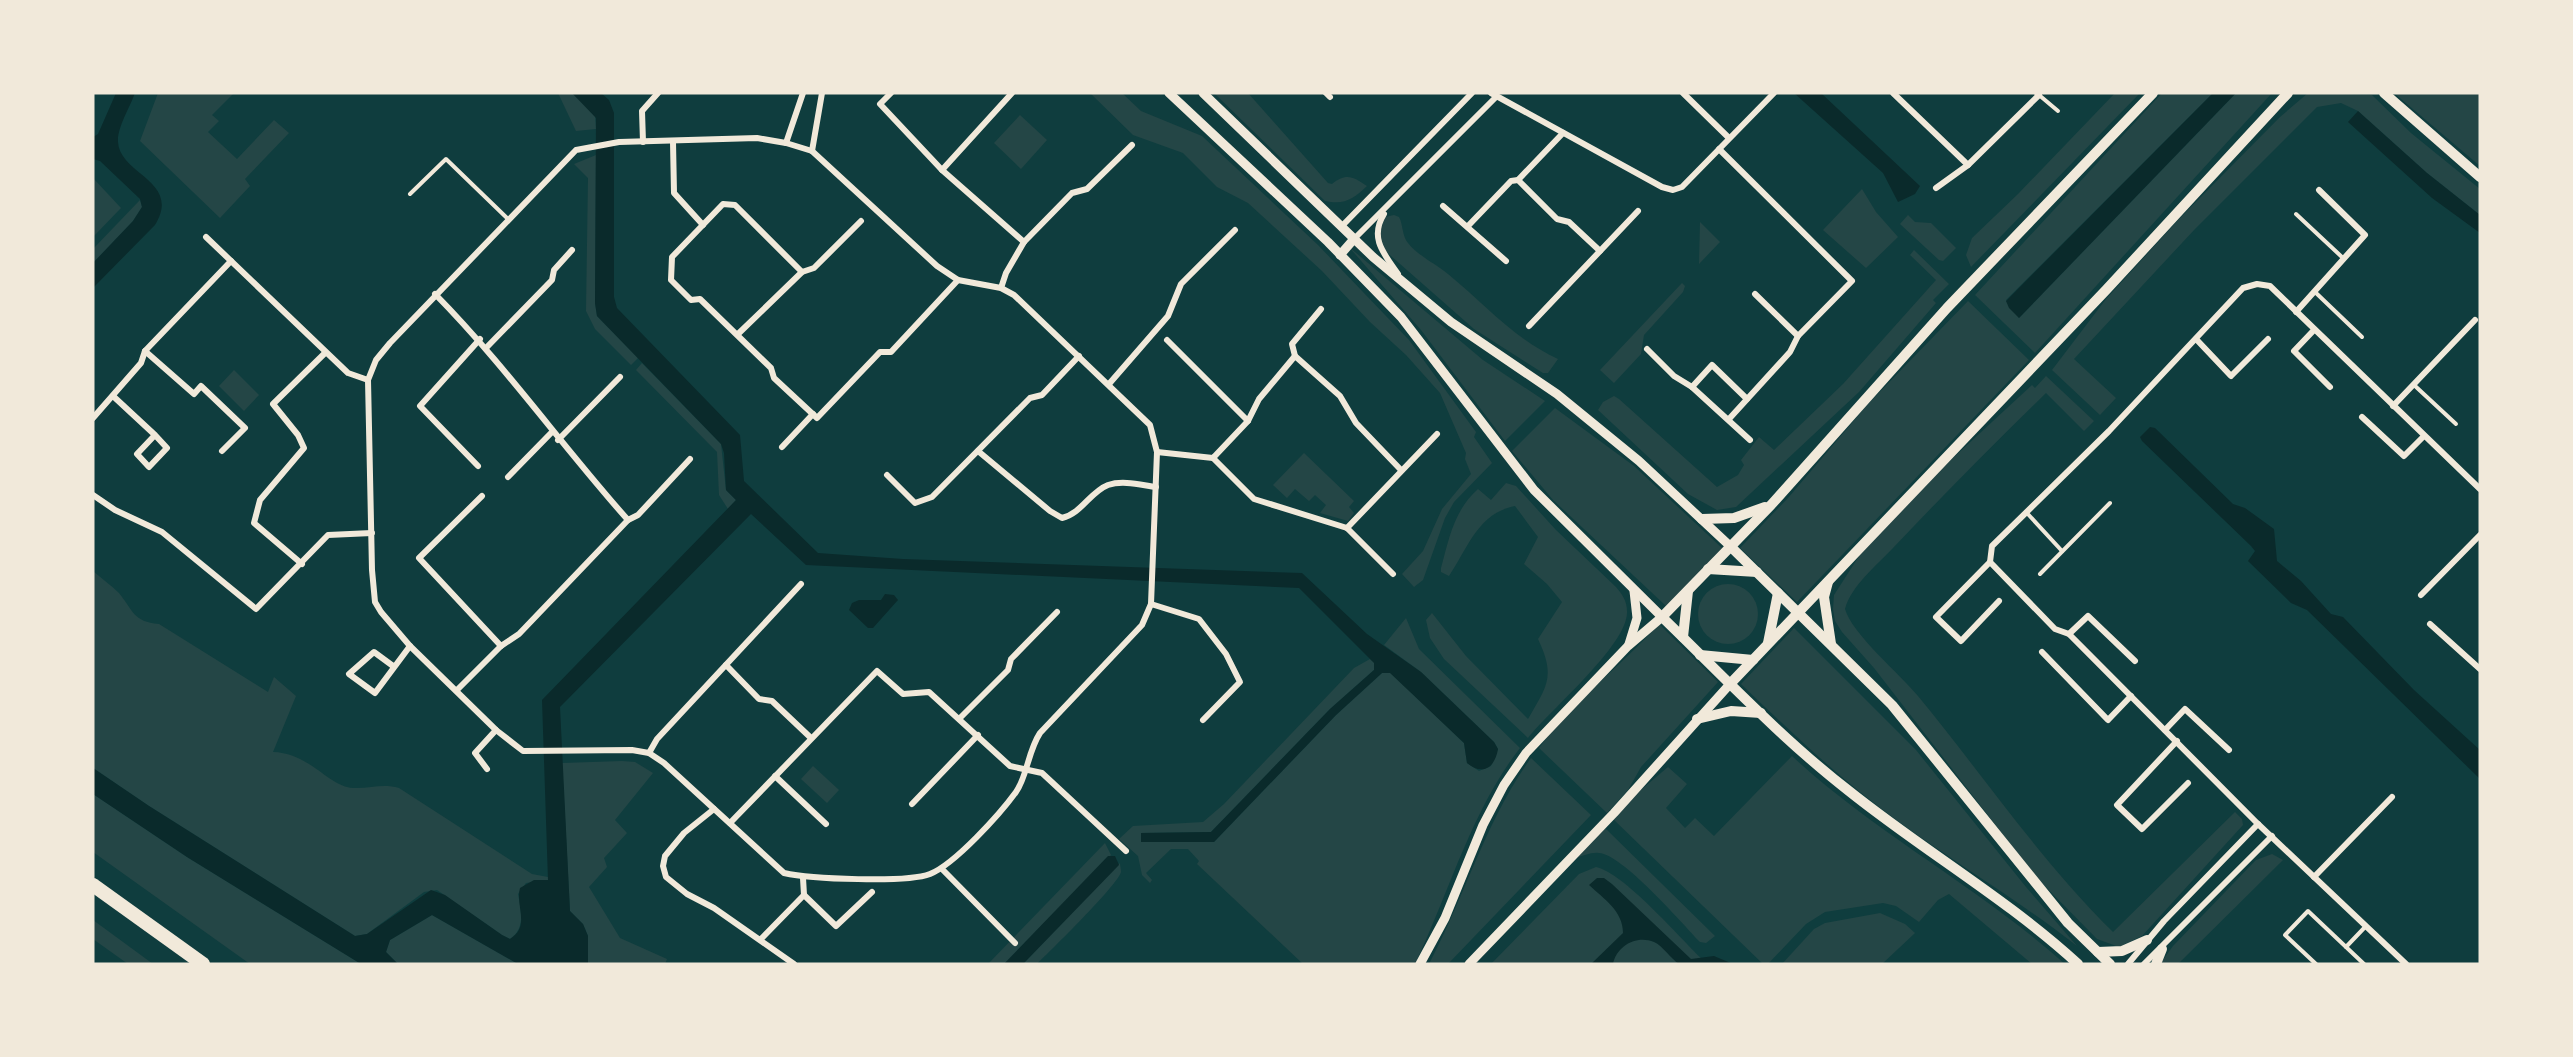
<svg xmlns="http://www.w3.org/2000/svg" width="2573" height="1057" font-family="'Asap Condensed',sans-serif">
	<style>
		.green { fill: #244646 }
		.water { fill: #0a2a2b }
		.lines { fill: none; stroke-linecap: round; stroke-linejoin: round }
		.service { stroke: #f1e9da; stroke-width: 4 }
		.minor { stroke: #f1e9da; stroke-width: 6 }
		.tertiary { stroke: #f1e9da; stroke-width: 9 }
		.secondary { stroke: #f1e9da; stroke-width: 10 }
		.motorway { stroke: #f1e9da; stroke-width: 14 }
	</style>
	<rect width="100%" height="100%" fill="#0f3d3e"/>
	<g class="green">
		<path d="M158 93H234L212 115 219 121 208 132 237 159 274 120 289 133 245 179 250 186 220 218 140 141Z"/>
		<path d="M558 93H572L593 112 595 115 596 129 576 131Z"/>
		<path d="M1090 93H1122L1141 111 1202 136 1318 245 1409 340 1476 432 1474 437 1492 463 1454 502 1445 518 1423 580 1414 587 1402 574 1423 551 1442 509 1471 474 1465 459 1466 453 1440 393 1406 355 1370 322 1322 271 1248 203 1217 187 1183 153 1133 135Z"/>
		<path d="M1214 93H1248L1328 183 1332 184C1346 172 1354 177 1367 186 1353 199 1345 205 1325 201Z"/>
		<path d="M2115 93H2140L1971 267 1966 255 1972 238 2018 194Z"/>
		<path d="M2162 93H2213L2006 300 2019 318 2236 93H2272L2035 353 1975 295Z"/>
		<path d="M2308 93 2372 95 2411 133 2480 189V215L2427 173 2358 111 2341 103 2317 107 2195 229 2074 359 2116 398 2100 415 2052 370 2106 299 2180 218 2280 117Z"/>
		<path d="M2394 93H2480V166Z"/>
		<path d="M1020 115 1047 140 1021 169 994 143Z"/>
		<path d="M596 155 595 303 597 316 638 358 631 365 595 329 586 311 588 178 574 164Z"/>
		<path d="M93 178 121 208 93 237Z"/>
		<path d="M1862 189 1876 212 1898 237 1866 268 1823 230Z"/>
		<path d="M140 200 142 207 133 221 93 263V249Z"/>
		<path d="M1394 215 1399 217C1403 224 1402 236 1408 243 1417 255 1436 264 1448 274 1486 305 1513 338 1558 359L1548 373H1543L1474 329 1383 249 1379 234 1385 217Z"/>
		<path d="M1908 215 1915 222 1931 223 1956 248 1943 261 1939 260 1900 224Z"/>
		<path d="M1700 222 1720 242 1699 264Z"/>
		<path d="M1349 247 1483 360 1545 401 1505 441 1421 330Z"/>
		<path d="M1914 250 1949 284 1933 300 1936 303 1859 392 1736 507 1717 510 1688 494 1598 410 1603 402 1614 396 1619 399 1717 487 1738 475 1744 465 1741 460 1759 437 1774 450 1843 384 1936 280 1910 255Z"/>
		<path d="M1682 283 1685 286 1683 292 1644 335 1641 354 1614 383 1600 370Z"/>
		<path d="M1968 301 2029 360 1797 602 1740 548 1788 498 1868 404Z"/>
		<path d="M642 363 721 444 726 490 736 500 728 509 719 495 717 452 636 370Z"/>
		<path d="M234 370 259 395 244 411 219 386Z"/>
		<path d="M2046 376 2094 421 2084 431 2046 393C1994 444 1943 495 1893 548 1877 565 1851 586 1845 609 1852 634 1900 674 1918 696 1983 775 2040 860 2113 932L2235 812 2242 819 2243 825 2142 936 2119 947 2097 939 2035 876 1874 668 1842 632 1835 621 1833 609 1834 595 1861 553 1940 470 2032 385 2035 388Z"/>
		<path d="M1555 408 1634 466 1722 548 1666 606 1553 500 1512 451Z"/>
		<path d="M1304 453 1354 501 1349 507 1354 513 1348 521 1320 513 1326 505 1315 495 1309 501 1295 489 1287 498 1273 485Z"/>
		<path d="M1506 483 1516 486 1556 530 1616 587C1622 594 1627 601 1627 611 1629 644 1550 710 1528 738L1444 659 1430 638 1426 620 1432 613 1466 656 1528 719C1547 686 1556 677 1538 639L1562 602 1547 584 1524 564 1538 537 1515 506C1478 513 1468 548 1449 576L1441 572V568C1449 539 1454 510 1478 489L1491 500Z"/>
		<path d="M93 571C101 578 111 585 119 593 133 610 133 622 159 624L268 692 274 677 296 696 273 752C310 753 329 787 353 788 370 789 382 783 399 788L532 874 548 877V880L526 883 518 894C521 910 526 928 510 939L502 935 437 890 424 892 367 934 355 936 149 806 93 768Z"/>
		<circle cx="1728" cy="614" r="30"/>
		<path d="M1406 618 1419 649 1520 748C1471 811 1449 893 1415 964H1303L1197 864 1199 861 1188 849H1171L1146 873 1152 880 1150 883 1142 875 1138 856 1119 839 1133 826 1203 822 1224 804 1354 668 1370 659 1375 663 1374 670 1330 709 1211 832 1142 833 1214 842 1336 715 1382 673 1390 672 1464 743 1467 763 1479 771 1491 766 1498 749 1494 742 1421 672 1384 645Z"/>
		<path d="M1659 624 1718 682 1641 767 1628 790 1607 813 1539 748C1572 703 1621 666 1659 624Z"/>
		<path d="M1794 628 1916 750 2026 887 2077 946C2021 902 1960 866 1902 824 1844 783 1792 733 1741 684Z"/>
		<path d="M1792 756C1876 834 1979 887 2065 964H2032L1949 894 1938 900 1919 922 1896 906 1883 903 1825 912 1806 924 1768 964H1763L1613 819 1636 794 1668 767 1687 784 1666 808 1685 828 1695 818 1714 836Z"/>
		<path d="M1531 758 1591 815 1448 964H1429C1465 896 1486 820 1531 758Z"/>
		<path d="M622 761 635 762 653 773 615 820 627 833 604 858 607 867 589 887 620 938 667 959 665 964H588V936L583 924 570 911 562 763Z"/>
		<path d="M813 766 839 790 827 803 801 779Z"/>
		<path d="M93 794 187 857 361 964H250L93 852Z"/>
		<path d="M1605 828 1715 936 1706 943 1700 942C1682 923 1622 854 1599 853 1591 852 1583 856 1576 858Z"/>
		<path d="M1105 843 1111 855 1004 964H988Z"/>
		<path d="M2272 854 2283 860 2178 964H2160L2173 946 2256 860Z"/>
		<path d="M1120 863C1120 866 1121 869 1121 872 1117 886 1051 950 1037 964H1023Z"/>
		<path d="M1596 867C1624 873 1679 937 1702 959L1698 964H1491L1579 874Z"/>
		<path d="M1880 913 1905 924 1915 933 1882 964H1782L1814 929 1825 923Z"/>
		<path d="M432 915 518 964H398L386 952 390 940Z"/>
		<path d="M93 920 153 964H128L93 939Z"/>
	</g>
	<g class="water">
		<path d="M116 93H135C130 107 117 128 118 142 120 175 182 181 155 225L93 288V263L133 221 142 207 140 199 100 161 93 159V137L98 134Z"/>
		<path d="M572 93H601L609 100 614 113V297L617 308 740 435 744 481 818 553 903 559 1302 573 1367 634 1421 672 1494 742 1498 749C1495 768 1482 776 1467 763L1464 743 1390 673H1382L1336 715 1214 842H1141V833L1211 832 1330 709 1374 670V663L1299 588 806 565 751 514 560 707 570 911 583 924 588 936V964H518L432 915 390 940 386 952 398 964H361L187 857 93 794V768L149 806 355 936 367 934 431 890 445 895 502 935 510 939C531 926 515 906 520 888L534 880H548L542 700 736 500 726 490 724 453 721 444 597 316 595 303 596 118Z"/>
		<path d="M1794 93H1821L1920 186 1915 194 1898 202 1883 173Z"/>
		<path d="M2213 93H2236L2019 318 2009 308 2006 301Z"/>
		<path d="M2358 111 2427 173 2480 215V233L2432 198 2348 122Z"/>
		<path d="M2150 427 2155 428 2233 504 2245 508 2274 529 2277 561 2301 581 2331 614 2343 617 2414 690 2480 750V779L2307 610 2291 603 2248 561 2255 551 2251 546 2142 441 2140 437Z"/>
		<path d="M885 594 894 595 898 600 873 628H868L849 610 852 603 859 600H881Z"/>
		<path d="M1108 856H1115L1119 865 1023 964H1004Z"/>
		<path d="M1597 878H1604L1612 884 1691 959 1714 956 1733 964H1679C1670 958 1663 946 1654 942 1636 935 1617 946 1613 964H1591L1623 933C1623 911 1604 899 1589 885Z"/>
	</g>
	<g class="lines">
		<g class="service">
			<path d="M2039 95 2058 111"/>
			<path d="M410 194 446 159 508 219"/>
			<path d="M2296 214 2343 258"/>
			<path d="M2315 292 2362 337"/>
			<path d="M2414 385 2456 424"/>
			<path d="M2026 512 2062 551"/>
			<path d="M2040 574 2110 503"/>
			<path d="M2346 947 2366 926"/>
			<path d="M2316 964 2285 935 2308 911 2364 964"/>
		</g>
		<g class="minor">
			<path d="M891 93 880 104 942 170 1024 242"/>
			<path d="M1326 93 1330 97"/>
			<path d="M1491 93 1662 187 1673 190 1682 187 1774 93"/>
			<path d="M1683 93 1729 138"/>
			<path d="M1893 93 1968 165 2039 95 2037 93"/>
			<path d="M757 138 786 143 812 151 937 266 958 280 1001 288 1014 295 1150 425 1157 452 1151 604 1142 625 1040 733C1028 751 1027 777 1016 792 1000 814 955 864 930 874 907 883 810 879 784 873L664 763 649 753 632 750 523 751 496 730 410 646 381 612 375 602 372 570 368 380 376 360 390 343 576 150 619 142Z"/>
			<path d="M643 142 642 111 658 93"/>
			<path d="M673 142 674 193 703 225"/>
			<path d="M786 143 803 93"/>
			<path d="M1719 149 1852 281 1798 336 1790 352 1729 419"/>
			<path d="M812 151 822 93"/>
			<path d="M942 170 1012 93"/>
			<path d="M1518 180 1557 219 1569 222 1600 251"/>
			<path d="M1936 188 1968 165"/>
			<path d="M1443 206 1506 261"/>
			<path d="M1384 214C1369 238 1384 254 1398 274"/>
			<path d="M1468 226 1511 181 1518 180 1563 133"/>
			<path d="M1341 227 1472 93"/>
			<path d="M206 237 348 373 368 380"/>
			<path d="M1354 239 1496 97"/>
			<path d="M802 272 735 205 723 204 672 257 671 280 691 300 700 299 771 368 774 378 817 418 880 352H891L958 280"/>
			<path d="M1001 288 1006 273 1024 242 1072 193 1087 189 1132 145"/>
			<path d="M435 294C505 365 562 446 628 520"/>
			<path d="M1755 294 1798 336"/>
			<path d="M1321 309 1292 344 1295 356 1340 396 1356 423 1401 470"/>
			<path d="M2296 312 2365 235 2319 190"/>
			<path d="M1529 326 1638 211"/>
			<path d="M2314 330 2294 351 2330 387"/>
			<path d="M738 334 802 272 814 268 861 221"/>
			<path d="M2196 339 2231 376 2268 339"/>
			<path d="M1167 340 1248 421"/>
			<path d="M486 348 552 280 554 270 572 250"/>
			<path d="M1647 349 1674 376 1692 387 1750 440"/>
			<path d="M145 351 194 394 201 386 245 428 222 451"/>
			<path d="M1109 384 1168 316 1181 284 1235 230"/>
			<path d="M1692 387 1712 365 1747 399"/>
			<path d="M113 396 155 435 137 454 149 467 167 448 155 435"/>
			<path d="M2393 406 2475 320"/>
			<path d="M2362 417 2404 456 2424 436"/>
			<path d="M93 418 141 363 145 351 231 261"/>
			<path d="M558 440 620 377"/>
			<path d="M782 447 813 414"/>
			<path d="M978 451 1050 511 1062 518C1082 513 1090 492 1108 485 1123 480 1141 485 1156 487"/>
			<path d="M1157 452 1213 458 1248 421 1259 399 1295 356"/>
			<path d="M1213 458 1254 499 1347 528 1393 574"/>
			<path d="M478 466 420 406 480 339"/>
			<path d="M887 475 915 503 932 497 1030 398 1042 395 1079 356"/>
			<path d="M508 477 552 432"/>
			<path d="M93 495 115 510 162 532 256 609 328 535 372 533"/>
			<path d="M482 496 419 558 501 646"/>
			<path d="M1347 528 1437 434"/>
			<path d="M1990 562 1936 617 1961 641 1999 601"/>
			<path d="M302 564 254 523 260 500 304 448 298 435 273 404 325 353"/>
			<path d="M2421 595 2480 535"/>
			<path d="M1151 604 1199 619 1226 654 1240 682 1203 720"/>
			<path d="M2430 624 2480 669"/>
			<path d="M2069 634 2088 616 2135 661"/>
			<path d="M2042 652 2108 720 2131 696"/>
			<path d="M726 665 759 699 772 701 811 738"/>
			<path d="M393 666 374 652 349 674 375 693 410 646"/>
			<path d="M457 690 501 646 519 634 628 520 638 515 690 459"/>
			<path d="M959 719 1008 670 1011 659 1057 612"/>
			<path d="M2165 730 2185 709 2229 750"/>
			<path d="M2177 741 2117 805 2142 829 2188 783"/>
			<path d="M649 753 657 739 801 584"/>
			<path d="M487 769 475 753 496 730"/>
			<path d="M775 776 826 824"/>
			<path d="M912 804 978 735"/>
			<path d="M714 809 684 833 665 856 663 866 666 877 687 894 714 908 794 964"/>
			<path d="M730 823 877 671 903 694 929 692 1010 766 1042 773 1126 851"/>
			<path d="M942 869 1015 943"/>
			<path d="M2314 877 2392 797"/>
			<path d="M804 895 836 926 872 892"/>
			<path d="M761 939 804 895 803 878"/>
			<path d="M2128 964 2164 921 2258 824"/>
			<path d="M2144 964 2272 836"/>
			<path d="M2406 964 2258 824 2069 634 2055 629 1990 562 1992 546 2109 431 2243 288 2257 284 2270 286 2480 489"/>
		</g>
		<g class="tertiary">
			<path d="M1169 93 1328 242 1401 317 1534 490 1662 617 1628 646 1526 753 1504 785 1483 825 1445 918 1420 964"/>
			<path d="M1203 93 1373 257 1451 322 1557 394 1639 461 1730 546"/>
			<path d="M1340 255 1354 239"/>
			<path d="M1629 644 1637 618 1634 591"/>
			<path d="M1469 964 1614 813 1730 684"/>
		</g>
		<g class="secondary">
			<path d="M2384 93 2480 177"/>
			<path d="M1702 519 1734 518 1765 507"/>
			<path d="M1730 546 1892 705 2068 923 2110 964"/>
			<path d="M1708 569 1757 572"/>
			<path d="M1828 582 1824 597 1831 644"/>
			<path d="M1683 637 1688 591"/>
			<path d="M1768 643 1778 593"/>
			<path d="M1700 655 1753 660"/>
			<path d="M1730 684 2106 290 2288 93"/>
			<path d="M1697 719 1731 711 1761 713"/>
			<path d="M2098 952 2122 951 2147 940"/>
			<path d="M2078 964C2007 899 1924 851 1849 791 1782 739 1723 676 1662 617L1771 505 1947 308 2153 93"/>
			<path d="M2156 964 2162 949"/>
		</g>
		<path class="motorway" d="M93 885 203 964"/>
	</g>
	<rect width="2573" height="1057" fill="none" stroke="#f1e9da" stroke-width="189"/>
</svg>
